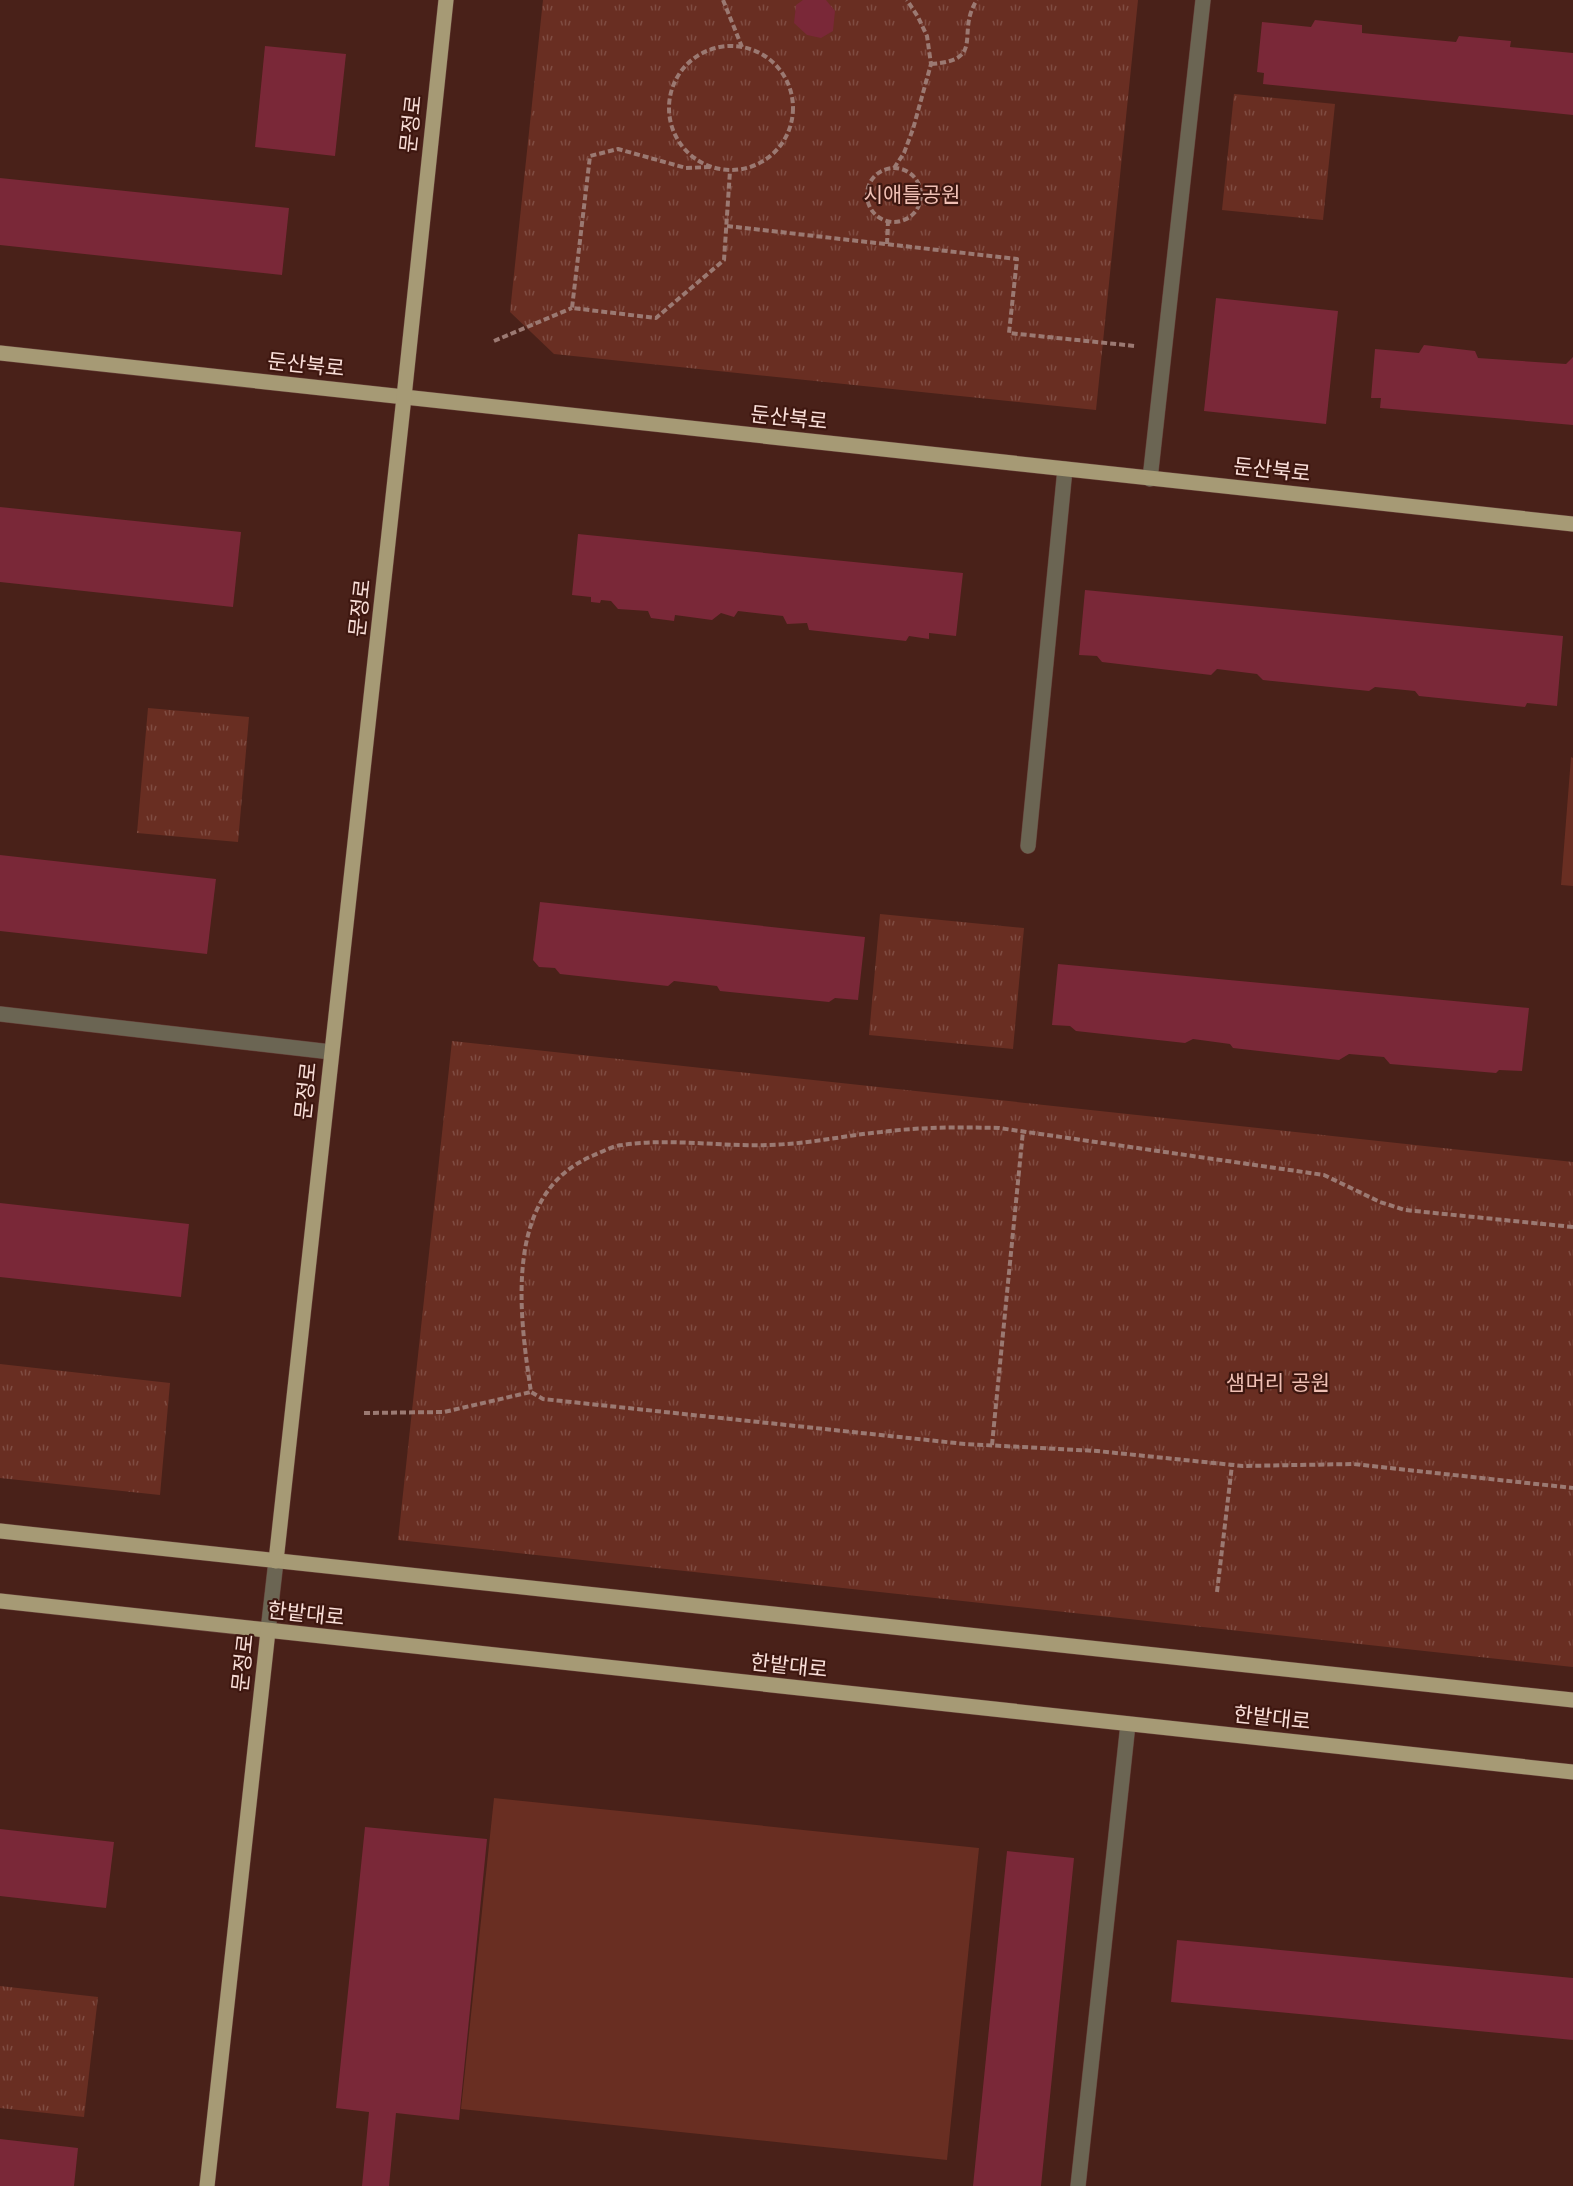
<svg xmlns="http://www.w3.org/2000/svg" width="1573" height="2186" font-family="'Work Sans','Noto Sans KR',sans-serif">
	<style>
		.park { fill: url(#park-tufts) }
		.pitch { fill: #692e22 }
		.building { fill: #7a2838 }
		.lines { fill: none; stroke-linecap: round; stroke-linejoin: round }
		.minor-casing { stroke: #653f38; stroke-width: 16 }
		.major-casing { stroke: #653f38; stroke-width: 16 }
		.path { stroke: #9b7972; stroke-width: 4; stroke-dasharray: 6 3; stroke-linecap: butt }
		.minor { stroke: #6b6553; stroke-width: 15 }
		.major { stroke: #a69a75; stroke-width: 15 }
		.labels { text-anchor: middle; stroke-width: 4.5; stroke-linejoin: round; paint-order: stroke }
		.street-label { font-size: 21px; fill: #fadfd9; stroke: #3e1710 }
		.park-label { font-size: 21px; fill: #efbfb4; stroke: #3e1710 }
	</style>
	<defs>
		<pattern id="park-tufts" width="24" height="20" patternUnits="userSpaceOnUse" patternTransform="scale(1.5)"><rect width="24" height="20" fill="#692e22"/><path d="M3 7l-1-3M5 7V3M7 7l1-3M15 17l-1-3M17 17v-4M19 17l1-3" fill="none" stroke="#7f4c42"/></pattern>
	</defs>
	<rect width="100%" height="100%" fill="#492119"/>
	<g class="park">
		<path d="M543 0H1138L1096 410 554 354 510 312Z"/>
		<path d="M1234 94 1335 104 1323 220 1222 210Z"/>
		<path d="M148 708 249 717 238 842 137 833Z"/>
		<path d="M880 914 1024 928 1013 1049 869 1035Z"/>
		<path d="M452 1041 1573 1162V1667L398 1540Z"/>
		<path d="M0 1364 170 1383 160 1495 0 1478Z"/>
		<path d="M0 1986 98 1997 84 2117 0 2108Z"/>
	</g>
	<g class="pitch">
		<path d="M1571 757 1573 758V886L1561 885Z"/>
		<path d="M494 1798 979 1848 947 2160 461 2109Z"/>
	</g>
	<g class="building">
		<path d="M803 0H826L835 11 833 31 821 38 807 35 794 23 796 5Z"/>
		<path d="M1315 20 1362 25V33L1456 42 1459 36 1511 41 1510 47 1573 53V115L1263 84 1264 73 1257 72 1262 22 1311 27Z"/>
		<path d="M265 46 346 54 335 156 255 147Z"/>
		<path d="M0 178 289 208 282 275 0 245Z"/>
		<path d="M1216 298 1338 311 1326 424 1204 411Z"/>
		<path d="M1424 345 1475 351 1478 358 1566 364 1573 357V425L1380 408 1381 398H1371L1375 349 1419 353Z"/>
		<path d="M0 507 241 532 233 607 0 582Z"/>
		<path d="M578 534 963 573 956 636 929 633V639L909 636 906 641 809 630 807 623 787 624 783 616 738 611 734 617 721 613 712 620 675 615 674 621 651 618 648 611 618 609 611 601 601 600 600 603 591 602V597L572 595Z"/>
		<path d="M1085 590 1563 636 1557 706 1527 703 1525 707 1419 696 1415 691 1375 687 1369 691 1263 680 1257 674 1217 669 1211 675 1102 662 1097 656 1079 655Z"/>
		<path d="M0 855 216 879 207 954 0 931Z"/>
		<path d="M540 902 865 937 858 1000 835 998 829 1002 720 991 717 986 674 981 668 986 560 974 555 968 539 967 533 960Z"/>
		<path d="M1058 964 1529 1008 1522 1071 1499 1070 1496 1073 1390 1064 1384 1057 1349 1054 1339 1060 1233 1048 1230 1044 1193 1039 1185 1043 1076 1031 1070 1026 1052 1025Z"/>
		<path d="M0 1203 189 1224 181 1297 0 1277Z"/>
		<path d="M365 1827 487 1839 459 2120 396 2113 389 2186H362L369 2112 336 2108Z"/>
		<path d="M0 1829 114 1842 106 1908 0 1896Z"/>
		<path d="M1007 1851 1074 1858 1041 2186H973Z"/>
		<path d="M1177 1940 1573 1978V2040L1171 2002Z"/>
		<path d="M0 2139 78 2148 74 2186H0Z"/>
	</g>
	<g class="lines">
		<g class="minor-casing">
			<g id="minor">
				<path d="M1150 479 1203 0"/>
				<path d="M1028 846 1065 469"/>
				<path d="M0 1014 331 1052"/>
				<path d="M268 1631 276 1561"/>
				<path d="M1078 2186 1128 1724"/>
			</g>
		</g>
		<g class="major-casing">
			<g id="major">
				<path d="M0 353 1573 524"/>
				<path d="M0 1531 1573 1700"/>
				<path d="M276 1561 404 397 446 0"/>
				<path d="M0 1601 1573 1772"/>
				<path d="M207 2186 268 1631"/>
			</g>
		</g>
		<g class="path">
			<path d="M723 0 742 47"/>
			<circle cx="731" cy="108" r="62"/>
			<path d="M931 64C987 60 955 33 977 0"/>
			<path d="M710 167 686 168 618 149 590 156 572 308 656 318 724 260 730 171"/>
			<path d="M894 168 904 153 913 129 931 64 927 36 918 17 907 0"/>
			<circle cx="894" cy="195" r="27"/>
			<path d="M727 226 1017 259 1009 333 1135 346"/>
			<path d="M887 244 888 221"/>
			<path d="M494 341 572 308"/>
			<path d="M1573 1227 1405 1210 1380 1202 1324 1175 999 1128C959 1127 920 1127 881 1132 849 1135 818 1142 786 1144 731 1149 676 1137 622 1145 612 1146 602 1152 592 1156 503 1194 519 1313 531 1392L543 1399 965 1444 1097 1451 1243 1466 1353 1464 1573 1488"/>
			<path d="M364 1413 444 1412 531 1392"/>
			<path d="M992 1445 1023 1131"/>
			<path d="M1217 1592 1232 1465"/>
		</g>
		<use href="#minor" class="minor"/>
		<use href="#major" class="major"/>
	</g>
	<g class="labels">
		<g class="street-label">
			<text transform="translate(411 124) rotate(-84)" y="7">문정로</text>
			<text transform="translate(306 365) rotate(6)" y="7">둔산북로</text>
			<text transform="translate(789 418) rotate(6)" y="7">둔산북로</text>
			<text transform="translate(1272 470) rotate(6)" y="7">둔산북로</text>
			<text transform="translate(360 608) rotate(-84)" y="7">문정로</text>
			<text transform="translate(306 1091) rotate(-84)" y="7">문정로</text>
			<text transform="translate(306 1614) rotate(6)" y="7">한밭대로</text>
			<text transform="translate(243 1663) rotate(-84)" y="7">문정로</text>
			<text transform="translate(789 1666) rotate(6)" y="7">한밭대로</text>
			<text transform="translate(1272 1718) rotate(6)" y="7">한밭대로</text>
		</g>
		<g class="park-label">
			<text x="912" y="202">시애틀공원</text>
			<text x="1278" y="1390">샘머리 공원</text>
		</g>
	</g>
</svg>
